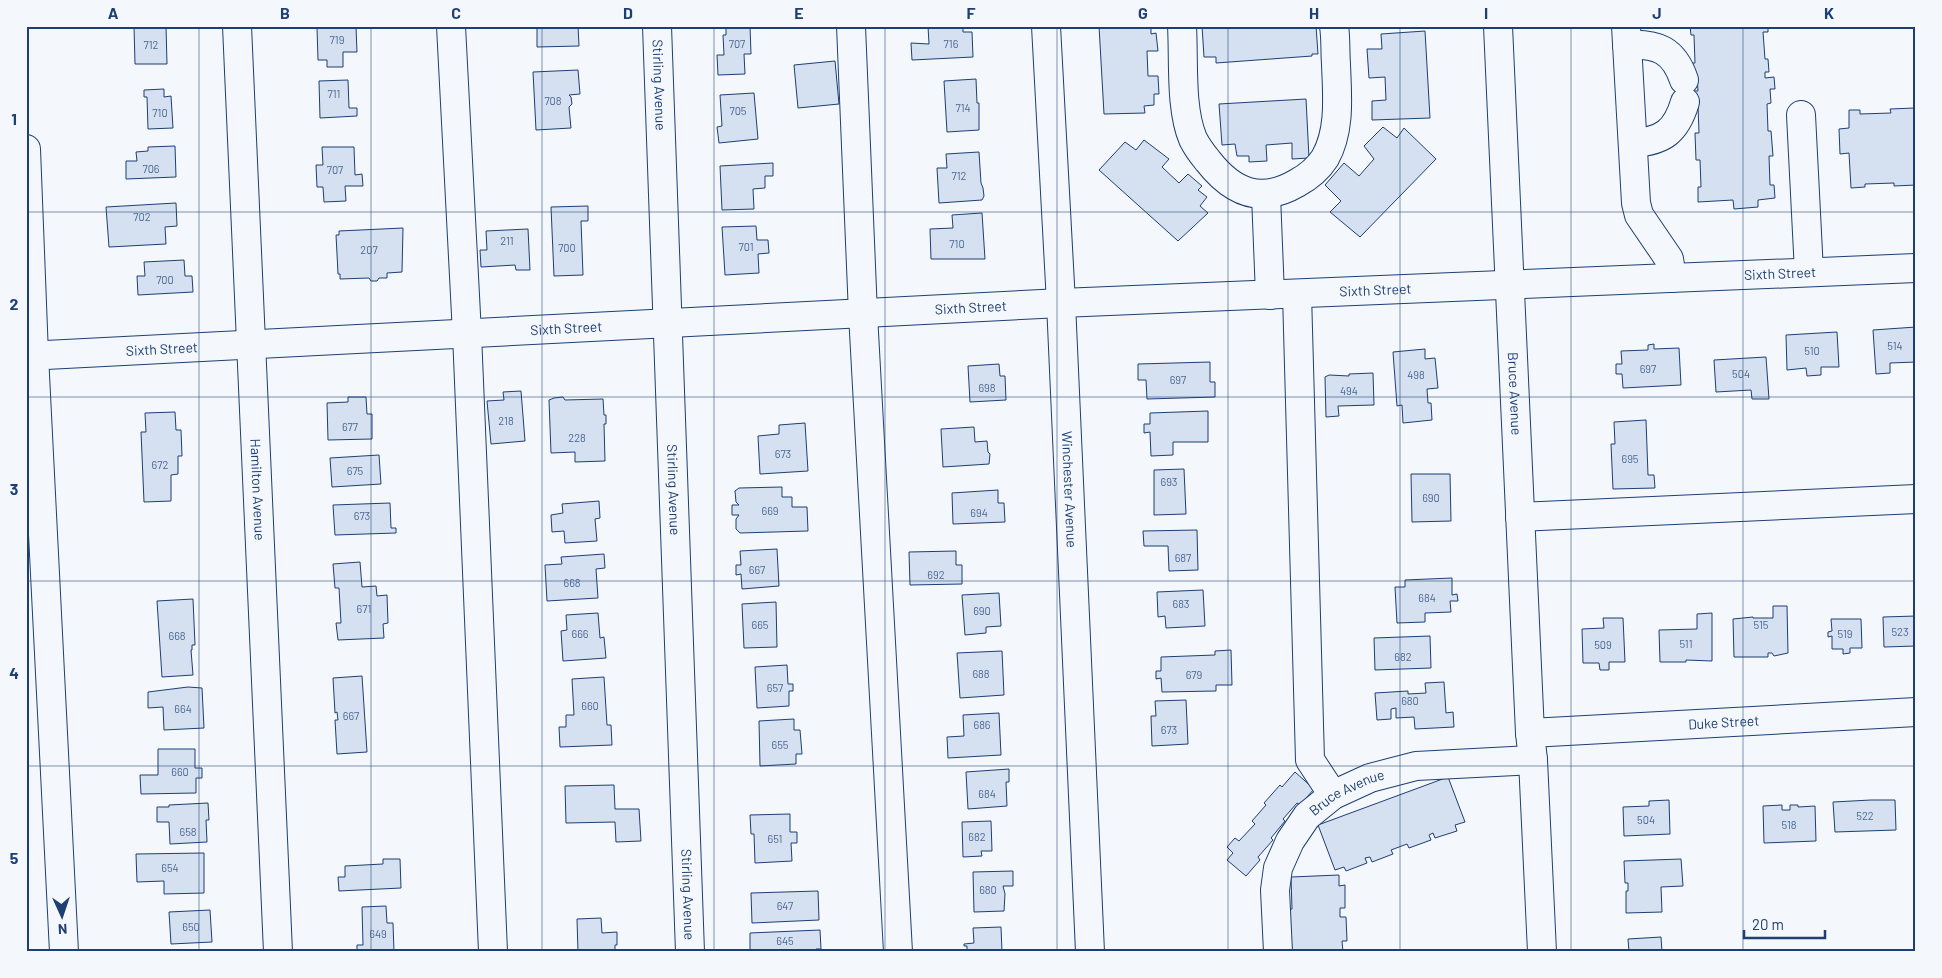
<svg xmlns="http://www.w3.org/2000/svg" width="1942" height="978" font-family="Barlow,sans-serif">
	<style>
		.building { fill: #d5e0f0; stroke: #1d3f73 }
		.lines { fill: none; stroke-linecap: round; stroke-linejoin: round }
		.minor-casing { stroke: #1d3f73; stroke-width: 30 }
		.minor { stroke: #f4f7fb; stroke-width: 28 }
		.grid { fill: none; stroke: #1d3f73; stroke-width: 1; stroke-opacity: 0.55 }
		.labels { text-anchor: middle; stroke-width: 4; stroke-linejoin: round; paint-order: stroke }
		.number-label { font-size: 11px; fill: #4b6792 }
		.street-label { font-size: 14px; fill: #1d3f73; stroke: #f4f7fb }
		.neatline { fill: none; stroke: #1d3f73; stroke-width: 2 }
		.grid-label { font-size: 16px; text-anchor: middle; font-weight: bold; fill: #1d3f73 }
	</style>
	<rect width="100%" height="100%" fill="#f4f7fb"/>
	<g class="building">
		<path d="M134 26H166L167 64H135Z"/>
		<path d="M537 26H578L579 46 537 47Z"/>
		<path d="M726 26H750L751 54H744L745 74 718 75 717 55H724L723 35H726Z"/>
		<path d="M928 26H963V32H972L973 57 912 60 911 43 929 44Z"/>
		<path d="M1099 26H1151V34L1156 33 1158 51H1147L1148 76H1158L1159 94H1154V105L1144 106 1145 113 1104 114Z"/>
		<path d="M1202 26H1316L1318 54H1312V56L1216 63V57H1204Z"/>
		<path d="M1690 26H1768V32H1763L1765 59H1768L1769 72H1765V78L1774 77 1775 89H1770L1771 103 1767 104 1768 131H1771L1773 156H1769L1770 185H1774L1775 198 1758 200V207L1734 209 1733 200 1698 202V187H1701L1700 160H1696L1695 133H1699L1698 106H1694L1693 91H1698L1697 77 1692 63H1695L1694 35H1691Z"/>
		<path d="M356 27 357 52H343V67H327V60H318L317 28Z"/>
		<path d="M1425 31 1430 118 1372 120V101L1386 100 1385 77 1369 78 1367 49H1382L1381 34Z"/>
		<path d="M835 61 839 104 798 108 794 65Z"/>
		<path d="M578 70 580 94 569 95 571 97 572 104 569 107 571 128 536 130 533 72Z"/>
		<path d="M976 79 977 103H979V130L947 132 944 81Z"/>
		<path d="M348 80 349 108H357V116L320 118 319 81Z"/>
		<path d="M164 89V97L171 96 173 128 148 129 147 97H144V90Z"/>
		<path d="M754 93 758 139 719 143 717 127 722 126 720 95Z"/>
		<path d="M1306 99 1309 158 1292 159V143L1266 145 1267 161 1249 162V156H1237L1235 144 1222 145 1219 104Z"/>
		<path d="M1914 108 1916 185 1894 186V183L1865 184V187L1851 188 1849 153 1840 154 1839 129 1849 128V110H1860V114L1891 113 1890 109Z"/>
		<path d="M1383 127 1397 138 1404 128 1436 159 1360 237 1330 212 1341 201 1325 185 1344 163 1359 176 1374 159 1364 146Z"/>
		<path d="M1144 140 1169 159 1162 167 1179 183 1188 174 1202 186 1198 190 1207 197 1200 206 1208 213 1178 241 1099 170 1125 142 1136 150Z"/>
		<path d="M175 146 176 177 126 179V161H137L136 152 148 151V147Z"/>
		<path d="M322 147H354L355 175 362 174 363 186H345L346 201 324 202 323 187H317L316 165H323Z"/>
		<path d="M979 152 981 183 983 188 984 196 982 200 939 203 937 168H947L946 154Z"/>
		<path d="M773 163V176H765V188L753 189 754 209 722 210 720 166Z"/>
		<path d="M176 203 177 226 165 227 166 244 109 247 106 207Z"/>
		<path d="M588 206V221H581L583 275 554 276 551 207Z"/>
		<path d="M982 213 985 259H931L930 229 953 228 952 215Z"/>
		<path d="M756 226 757 240H768L769 253 758 254 759 273 725 275 722 227Z"/>
		<path d="M403 228 402 272 387 273V278H379L377 281H371L369 278 340 279V274H338L337 254 336 235H339V231Z"/>
		<path d="M528 229 530 270H516L515 265 481 267 480 250H487L486 231Z"/>
		<path d="M184 260 185 276H192L193 292 138 295 137 276H145L144 262Z"/>
		<path d="M1916 327V362L1890 363V373L1876 374 1873 330Z"/>
		<path d="M1837 332 1839 367H1821V375L1807 376 1806 368 1787 370 1786 335Z"/>
		<path d="M1654 344V349L1679 348 1681 385 1623 388 1622 374H1616V364H1622L1621 351 1648 350V345Z"/>
		<path d="M1425 349V359L1435 358 1438 388 1427 389 1428 403H1431L1432 420 1403 423 1402 405 1397 406 1393 352Z"/>
		<path d="M1766 357 1769 399H1752L1751 390 1716 392 1714 360Z"/>
		<path d="M1210 362V382H1215V397L1147 399 1146 380H1138V364Z"/>
		<path d="M999 364 1000 376H1005L1006 400 970 402 968 366Z"/>
		<path d="M1373 373 1374 405 1338 406 1339 416 1326 417 1325 377 1329 375 1349 376V374Z"/>
		<path d="M521 391 525 441 491 444 487 401 504 400 503 392Z"/>
		<path d="M348 397H366L367 414H372V439L328 440 327 403 348 402Z"/>
		<path d="M563 397 565 400 603 399 604 415H606V424H604L605 461 575 462V452L551 453 549 400 554 398Z"/>
		<path d="M1208 411V442H1173V455L1151 456 1150 432 1144 433V424H1150V413Z"/>
		<path d="M175 412 176 430H181L182 456H178V474L171 475V501L144 502 141 432H146L145 413Z"/>
		<path d="M1646 420 1648 475H1654L1655 488 1613 489 1611 444H1615L1614 422Z"/>
		<path d="M805 423 808 471 760 474 758 436 779 434V425Z"/>
		<path d="M974 427 975 442 987 441 988 452 990 454 989 464 943 467 941 429Z"/>
		<path d="M379 455 381 484 332 487 330 458Z"/>
		<path d="M1184 469 1186 514 1154 515V470Z"/>
		<path d="M1411 474H1450L1451 521 1412 522Z"/>
		<path d="M782 487V497H792V507H807L808 531 740 533 736 529V519L739 515H732V505H739L736 502 735 491 739 488Z"/>
		<path d="M998 490V503H1004L1005 522 953 524 952 493Z"/>
		<path d="M599 501 600 518 595 519 597 541 565 543 564 531 552 532 551 515 563 513 562 504Z"/>
		<path d="M390 503 391 528H396V533L335 535 333 505Z"/>
		<path d="M1197 530 1198 570 1169 571 1168 546H1144L1143 531Z"/>
		<path d="M777 549 779 586 742 589 741 574 736 575V565H741L740 551Z"/>
		<path d="M956 551V565H962V584L910 585 909 552Z"/>
		<path d="M604 554 605 568 596 569 598 598 547 601 545 565 562 564 561 557Z"/>
		<path d="M360 562 362 587 376 586 377 596 387 595 388 623 383 624 384 638 338 640 336 623H341L339 588H335L333 564Z"/>
		<path d="M1452 578V595L1457 594 1458 601H1450L1451 612 1425 613V622L1397 623 1395 587H1405V580Z"/>
		<path d="M1203 590 1205 626 1166 628 1165 616 1158 617 1157 592Z"/>
		<path d="M999 593 1001 626 986 627V633L965 635 962 595Z"/>
		<path d="M193 599 195 645H192V650H191L193 675 162 677 157 601Z"/>
		<path d="M776 602 777 647 744 648 742 604Z"/>
		<path d="M1773 606H1787L1788 653 1774 656 1772 653H1768V657H1734L1733 619 1753 617V618H1773Z"/>
		<path d="M598 613 600 638 604 637 606 658 563 661 561 631 567 630 566 615Z"/>
		<path d="M1712 613V661L1686 660V662H1660L1659 630 1697 629V614Z"/>
		<path d="M1916 616V646L1884 647 1883 617Z"/>
		<path d="M1603 618H1623L1625 662H1609V670H1600L1599 663H1583L1582 629 1604 628Z"/>
		<path d="M1831 619H1861L1862 648H1850V653L1843 654V649H1832V636L1828 637V632L1832 631Z"/>
		<path d="M1430 636 1431 668 1375 670 1374 638Z"/>
		<path d="M1231 650 1232 685H1216V691L1162 692 1161 678 1156 679V671H1161V657L1215 655V651Z"/>
		<path d="M1002 651 1004 695 960 698 957 653Z"/>
		<path d="M787 665 788 684H793V691H789V706L757 708 755 667Z"/>
		<path d="M362 676 367 752 337 754 335 720H338L337 712 335 713 333 678Z"/>
		<path d="M604 677 607 725H611L612 745 560 747 559 727H566V715H574L572 679Z"/>
		<path d="M1444 682 1446 713 1453 712 1454 727 1415 729 1414 717 1396 718V708L1391 709V719L1377 720 1375 693 1408 691V694L1426 693 1425 683Z"/>
		<path d="M188 687 202 688 204 728 164 730 163 707 148 708V692Z"/>
		<path d="M1186 700 1188 744 1152 746 1151 716H1156L1155 701Z"/>
		<path d="M999 713 1001 755 948 758 947 737 964 736 963 715Z"/>
		<path d="M794 719V730H800L802 754H796V764L760 766 759 721Z"/>
		<path d="M158 749H195V768H202V778H196V793L141 794 140 775H158Z"/>
		<path d="M1009 769V782H1006L1007 806 968 809 966 772Z"/>
		<path d="M1295 772 1314 789 1300 805 1297 803 1283 819 1285 821 1271 838 1273 840 1258 857 1260 860 1246 876 1227 860 1233 853 1227 847 1235 838 1239 841 1255 824 1252 821 1266 805 1264 803 1280 785 1282 787Z"/>
		<path d="M1448 777 1465 822 1455 825 1457 831 1435 838 1433 833 1429 835 1431 840 1409 848 1407 844 1391 850 1393 854 1372 862 1370 857 1365 858 1367 863 1346 871 1344 867 1335 870 1318 825Z"/>
		<path d="M614 785 615 809H639L641 841 616 842 615 822 566 823 565 786Z"/>
		<path d="M1669 800 1670 834 1624 836 1623 807 1649 806V801Z"/>
		<path d="M1871 800H1895L1896 830 1835 832 1833 802Z"/>
		<path d="M208 803 209 820H206L207 842 170 844 169 822H157V807H169V805Z"/>
		<path d="M1782 805V810H1790V805H1798V807L1815 806 1816 841 1764 843 1763 806Z"/>
		<path d="M790 814V832H797V843H791L792 861 755 863 754 834H751L750 815Z"/>
		<path d="M991 821 992 851H981L982 856 963 857 962 822Z"/>
		<path d="M204 853V893L164 894V881L137 882 136 854Z"/>
		<path d="M383 859H400L401 888 339 891 338 877H345V866L383 864Z"/>
		<path d="M1681 859 1683 886 1661 887 1662 912 1626 913V891H1628V883H1625L1624 861Z"/>
		<path d="M1013 871V886H1003L1005 894 1004 911 974 912 973 872Z"/>
		<path d="M1339 875V886L1345 885V908H1340V917H1346L1347 941H1342L1343 952H1348H1287L1286 910 1292 909 1291 877Z"/>
		<path d="M818 891 819 920 752 923 751 893Z"/>
		<path d="M386 906 387 923H393L394 952H357V945H363L362 907Z"/>
		<path d="M210 910 212 942 171 944 169 912Z"/>
		<path d="M601 918 602 933 617 932V945H615V952H578L577 919Z"/>
		<path d="M1001 927 1002 952H967V946H964V944L974 943 973 928Z"/>
		<path d="M820 930 821 949H816V952H750V933Z"/>
		<path d="M1661 937 1662 952H1629L1628 939Z"/>
	</g>
	<g class="lines">
		<g class="minor-casing">
			<g id="minor">
				<path id="s1" d="M237 26 278 952"/>
				<path d="M451 26 467 334 493 952"/>
				<path id="s2" d="M657 26 690 952"/>
				<path d="M851 26 863 314 898 952"/>
				<path id="s3" d="M1046 26 1061 303 1090 952"/>
				<path d="M1182 26C1184 60 1180 109 1193 139 1197 147 1203 155 1208 161 1233 193 1261 204 1297 183 1308 177 1318 169 1325 158 1341 130 1337 94 1336 64 1335 52 1336 39 1334 26"/>
				<path id="s4" d="M1498 26 1530 733 1533 760 1542 952"/>
				<path d="M1626 26 1636 203 1639 215 1669 259 1672 278"/>
				<path d="M1627 45C1657 43 1674 50 1684 80"/>
				<path d="M1801 115 1809 272"/>
				<path d="M1633 143C1663 141 1676 132 1685 102"/>
				<path d="M26 149 34 355 64 952"/>
				<path d="M1266 195 1270 295"/>
				<path d="M1297 294 1310 760 1333 795"/>
				<path id="s5" d="M26 356 1061 303 1916 268"/>
				<path d="M1520 517 1916 499"/>
				<path id="s6" d="M1530 733 1916 712"/>
				<path id="s7" d="M1278 952 1275 890 1278 868 1290 841 1307 816 1333 795 1370 778 1416 766 1533 760"/>
			</g>
		</g>
		<use href="#minor" class="minor"/>
	</g>
	<path class="grid" d="M199 26V952M371 26V952M542 26V952M714 26V952M885 26V952M1057 26V952M1228 26V952M1400 26V952M1571 26V952M1743 26V952M26 212H1916M26 397H1916M26 581H1916M26 766H1916"/>
	<g class="labels">
		<g class="number-label">
			<text x="337" y="44">719</text>
			<text x="737" y="48">707</text>
			<text x="951" y="48">716</text>
			<text x="151" y="49">712</text>
			<text x="334" y="98">711</text>
			<text x="553" y="105">708</text>
			<text x="963" y="112">714</text>
			<text x="738" y="115">705</text>
			<text x="160" y="117">710</text>
			<text x="151" y="173">706</text>
			<text x="335" y="174">707</text>
			<text x="959" y="180">712</text>
			<text x="142" y="221">702</text>
			<text x="507" y="245">211</text>
			<text x="957" y="248">710</text>
			<text x="746" y="251">701</text>
			<text x="567" y="252">700</text>
			<text x="369" y="254">207</text>
			<text x="165" y="284">700</text>
			<text x="1895" y="350">514</text>
			<text x="1812" y="355">510</text>
			<text x="1648" y="373">697</text>
			<text x="1741" y="378">504</text>
			<text x="1416" y="379">498</text>
			<text x="1178" y="384">697</text>
			<text x="987" y="392">698</text>
			<text x="1349" y="395">494</text>
			<text x="506" y="425">218</text>
			<text x="350" y="431">677</text>
			<text x="577" y="442">228</text>
			<text x="783" y="458">673</text>
			<text x="1630" y="463">695</text>
			<text x="160" y="469">672</text>
			<text x="355" y="475">675</text>
			<text x="1169" y="486">693</text>
			<text x="1431" y="502">690</text>
			<text x="770" y="515">669</text>
			<text x="979" y="517">694</text>
			<text x="362" y="520">673</text>
			<text x="1183" y="562">687</text>
			<text x="757" y="574">667</text>
			<text x="936" y="579">692</text>
			<text x="572" y="587">668</text>
			<text x="1427" y="602">684</text>
			<text x="1181" y="608">683</text>
			<text x="364" y="613">671</text>
			<text x="982" y="615">690</text>
			<text x="760" y="629">665</text>
			<text x="1761" y="629">515</text>
			<text x="1900" y="636">523</text>
			<text x="580" y="638">666</text>
			<text x="1845" y="638">519</text>
			<text x="177" y="640">668</text>
			<text x="1686" y="648">511</text>
			<text x="1603" y="649">509</text>
			<text x="1403" y="661">682</text>
			<text x="981" y="678">688</text>
			<text x="1194" y="679">679</text>
			<text x="775" y="692">657</text>
			<text x="1410" y="705">680</text>
			<text x="590" y="710">660</text>
			<text x="183" y="713">664</text>
			<text x="351" y="720">667</text>
			<text x="982" y="729">686</text>
			<text x="1169" y="734">673</text>
			<text x="780" y="749">655</text>
			<text x="180" y="776">660</text>
			<text x="987" y="798">684</text>
			<text x="1865" y="820">522</text>
			<text x="1646" y="824">504</text>
			<text x="1789" y="829">518</text>
			<text x="188" y="836">658</text>
			<text x="977" y="841">682</text>
			<text x="775" y="843">651</text>
			<text x="170" y="872">654</text>
			<text x="988" y="894">680</text>
			<text x="785" y="910">647</text>
			<text x="191" y="931">650</text>
			<text x="378" y="938">649</text>
			<text x="785" y="945">645</text>
		</g>
		<g class="street-label">
			<text dy="5" stroke="none"><textPath href="#s2" startOffset="59">Stirling Avenue</textPath></text>
			<text dy="5" stroke="none"><textPath href="#s5" startOffset="1756">Sixth Street</textPath></text>
			<text dy="5" stroke="none"><textPath href="#s5" startOffset="1351">Sixth Street</textPath></text>
			<text dy="5" stroke="none"><textPath href="#s5" startOffset="946">Sixth Street</textPath></text>
			<text dy="5" stroke="none"><textPath href="#s5" startOffset="541">Sixth Street</textPath></text>
			<text dy="5" stroke="none"><textPath href="#s5" startOffset="136">Sixth Street</textPath></text>
			<text dy="5" stroke="none"><textPath href="#s4" startOffset="368">Bruce Avenue</textPath></text>
			<text dy="5" stroke="none"><textPath href="#s1" startOffset="464">Hamilton Avenue</textPath></text>
			<text dy="5" stroke="none"><textPath href="#s2" startOffset="464">Stirling Avenue</textPath></text>
			<text dy="5" stroke="none"><textPath href="#s3" startOffset="464">Winchester Avenue</textPath></text>
			<text dy="5" stroke="none"><textPath href="#s6" startOffset="194">Duke Street</textPath></text>
			<text dy="5" stroke="none"><textPath href="#s7" startOffset="191">Bruce Avenue</textPath></text>
			<text dy="5" stroke="none"><textPath href="#s2" startOffset="869">Stirling Avenue</textPath></text>
		</g>
	</g>
	<rect width="1942" height="978" fill="none" stroke="#f4f7fb" stroke-width="55"/>
	<g transform="translate(62 916) rotate(177)" stroke="#f4f7fb" stroke-width="4" paint-order="stroke">
	<path d="M0-4L9 19L0 12L-9 19Z" fill="#1d3f73"/>
	<text y="-8" font-size="14" font-weight="bold" text-anchor="middle" fill="#1d3f73">N</text>
	</g>
	<path d="M1744 930v8h81v-8" fill="none" stroke="#1d3f73" stroke-width="2.5"/>
	<text x="1752" y="930" font-size="15" fill="#1d3f73" stroke="#f4f7fb" stroke-width="4" paint-order="stroke">20 m</text>
	<rect x="28" y="28" width="1886" height="922" class="neatline"/>
	<g class="grid-label">
		<text x="113" y="19">A</text>
		<text x="285" y="19">B</text>
		<text x="456" y="19">C</text>
		<text x="628" y="19">D</text>
		<text x="799" y="19">E</text>
		<text x="971" y="19">F</text>
		<text x="1143" y="19">G</text>
		<text x="1314" y="19">H</text>
		<text x="1486" y="19">I</text>
		<text x="1657" y="19">J</text>
		<text x="1829" y="19">K</text>
		<text x="14" y="125">1</text>
		<text x="14" y="310">2</text>
		<text x="14" y="495">3</text>
		<text x="14" y="679">4</text>
		<text x="14" y="864">5</text>
	</g>
</svg>
